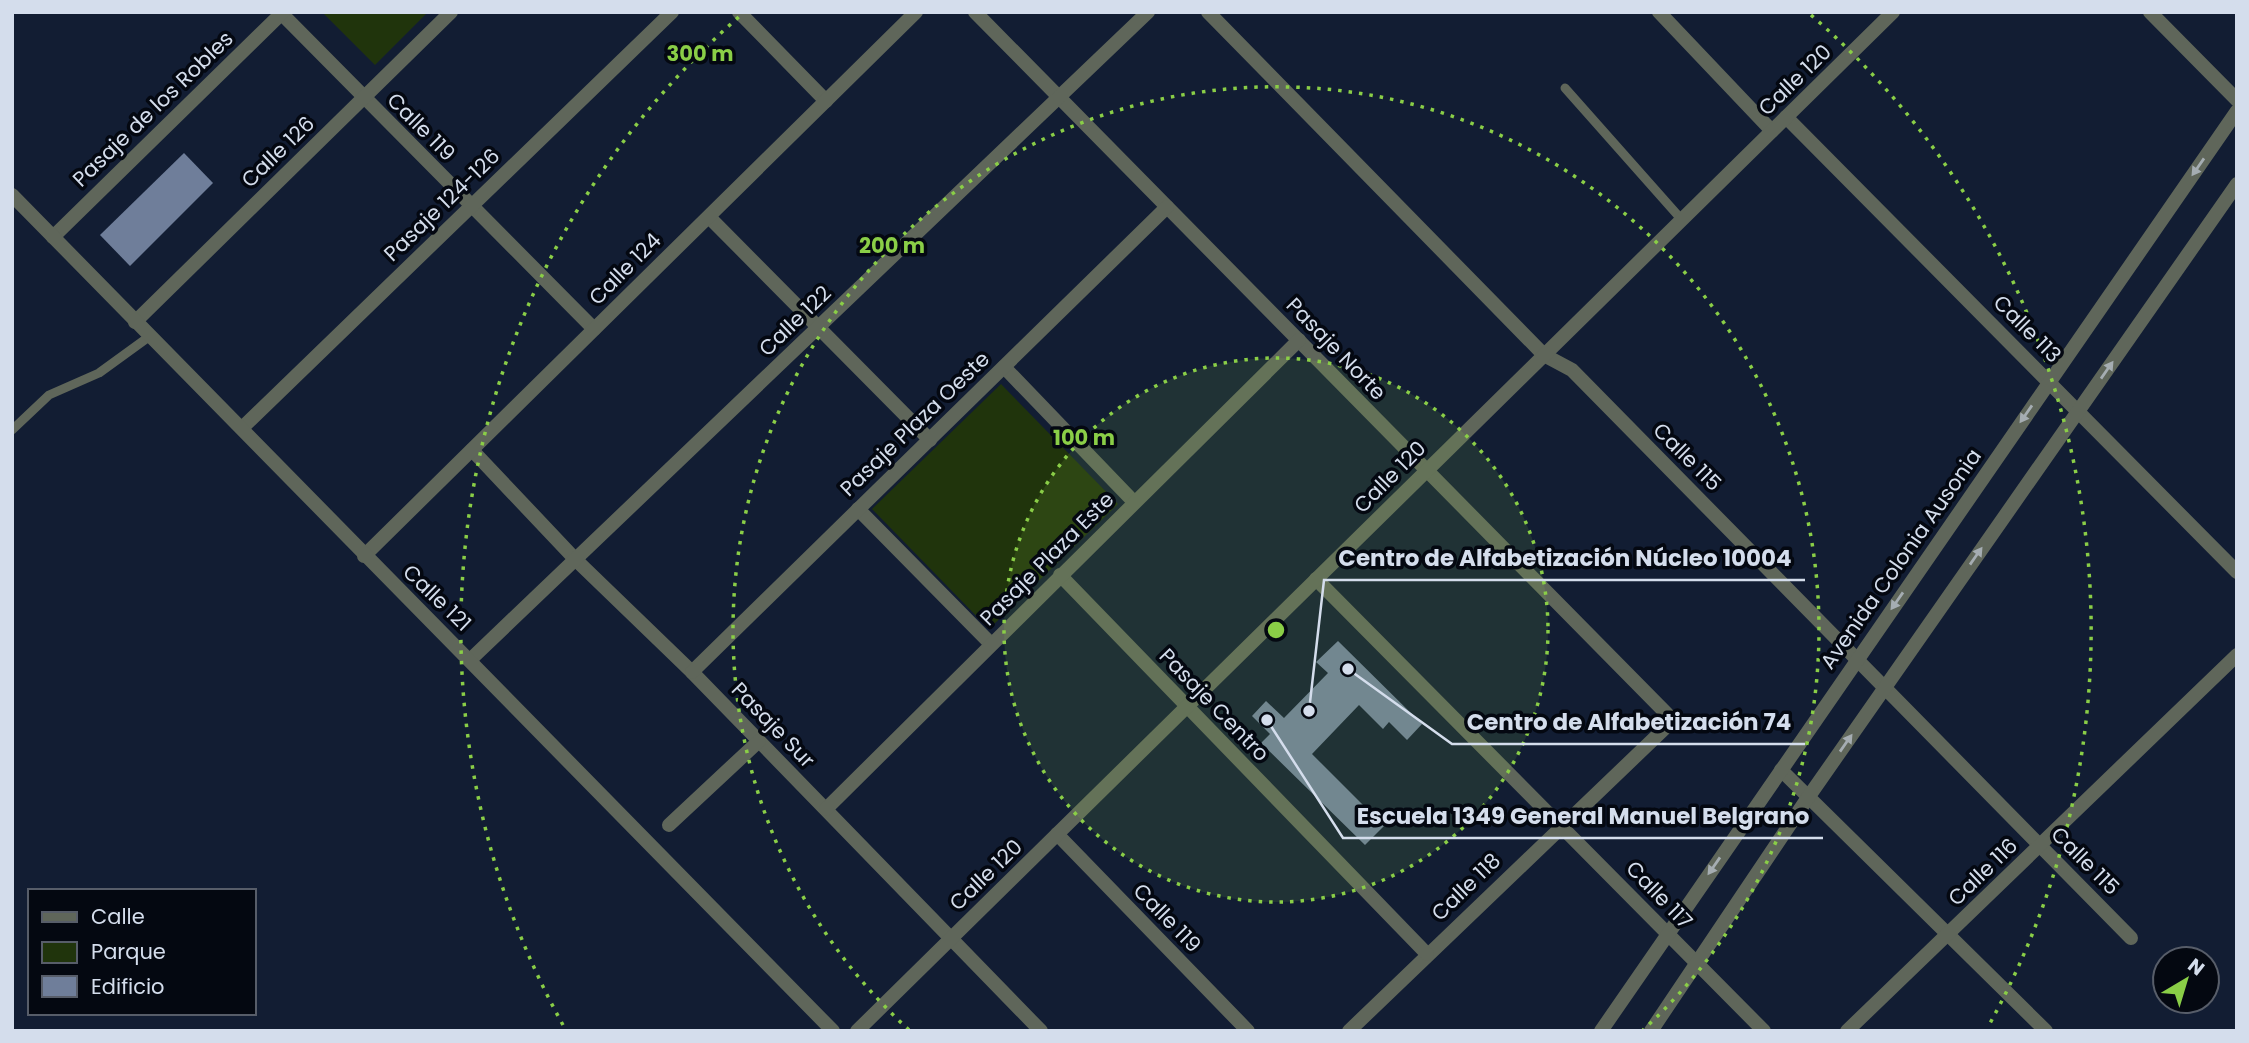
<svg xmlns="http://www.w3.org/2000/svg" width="2249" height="1043" font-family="Poppins,sans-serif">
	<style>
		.green { fill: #20340c }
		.building { fill: #6f7e9a }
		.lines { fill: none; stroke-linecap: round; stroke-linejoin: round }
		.service { stroke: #5f665a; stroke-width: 9 }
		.minor { stroke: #5f665a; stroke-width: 14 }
		.tertiary { stroke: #5f665a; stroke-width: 14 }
		.oneway { fill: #a5adb2 }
		.ring { fill: none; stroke: #8ace47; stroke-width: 3.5; stroke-dasharray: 3.5 7 }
		.labels { text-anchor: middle; stroke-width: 7; stroke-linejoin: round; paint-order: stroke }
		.street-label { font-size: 21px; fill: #d4ddec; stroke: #040811 }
		.centre { fill: #8ace47; stroke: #040811; stroke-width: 3.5 }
		.ring-label { font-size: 21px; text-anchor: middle; font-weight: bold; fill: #8ace47; stroke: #040811; stroke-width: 7; stroke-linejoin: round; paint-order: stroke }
		.leader { fill: none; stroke: #d4ddec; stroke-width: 2.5 }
		.callout-dot { fill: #d4ddec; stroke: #040811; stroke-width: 2.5 }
		.callout-label { font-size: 23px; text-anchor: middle; font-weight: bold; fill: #d4ddec; stroke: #040811; stroke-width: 7; stroke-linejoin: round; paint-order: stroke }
	</style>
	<rect width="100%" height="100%" fill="#121d33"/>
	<g class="green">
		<path d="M322 12H428L375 65Z"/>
		<path d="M1001 384 1118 504 989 629 872 509Z"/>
	</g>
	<g class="building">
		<path d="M184 153 213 183 130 266 100 235Z"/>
		<path d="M1338 641 1422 724 1407 740 1389 722 1383 729 1359 705 1312 754 1384 826 1365 845 1261 743 1270 734 1252 716 1266 701 1284 718 1328 673 1316 662Z"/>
	</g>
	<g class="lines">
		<g class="service">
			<path d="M1565 88 1682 220"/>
			<path d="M12 430 49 395 99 373 150 336"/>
		</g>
		<g class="minor">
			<path d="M280 12 594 329"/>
			<path d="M739 12 826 101"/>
			<path d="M975 12 1667 714 1664 729 1349 1031"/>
			<path d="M1208 12 1544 355 1572 370 2131 938"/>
			<path d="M1659 12 1772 131"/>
			<path d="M1786 117 2237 572"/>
			<path d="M709 217 930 440"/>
			<path d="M53 237 283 12"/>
			<path d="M135 322 451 12"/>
			<path d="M1004 367 1134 502"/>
			<path d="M242 428 672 12"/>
			<path d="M472 450 575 559 692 672 1041 1031"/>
			<path d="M858 509 991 644"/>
			<path d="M364 556 916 12"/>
			<path d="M1060 575 1427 954"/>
			<path d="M1316 579 1764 1031"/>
			<path d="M470 660 1148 12"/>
			<path d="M692 672 1167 207"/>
			<path d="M1781 770 2046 1031"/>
			<path d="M826 809 1299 340"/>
			<path d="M669 825 759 741"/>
			<path d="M1057 834 1248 1031"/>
			<path d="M1601 1031 2237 111"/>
			<path d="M1651 1031 1807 799 2237 184"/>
			<path d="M1847 1031 2237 655"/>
		</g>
		<g class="tertiary">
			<path d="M2150 12 2237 100"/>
			<path d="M12 195 833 1031"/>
			<path d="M857 1031 1893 12"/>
		</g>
	</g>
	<defs><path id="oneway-solid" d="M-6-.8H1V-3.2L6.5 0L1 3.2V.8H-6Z" transform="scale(1.75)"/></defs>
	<g class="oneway">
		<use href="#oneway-solid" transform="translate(2198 167) rotate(125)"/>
		<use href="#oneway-solid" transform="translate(2107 370) rotate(-55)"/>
		<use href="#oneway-solid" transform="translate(2026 414) rotate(125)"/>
		<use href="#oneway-solid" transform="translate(1976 556) rotate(-55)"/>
		<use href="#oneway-solid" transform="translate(1897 601) rotate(125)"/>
		<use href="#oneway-solid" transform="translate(1846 743) rotate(-55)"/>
		<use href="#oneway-solid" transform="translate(1714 866) rotate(125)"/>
	</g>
	<circle cx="1276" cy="630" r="272" fill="#8ace47" fill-opacity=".12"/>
	<g class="ring">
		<circle cx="1276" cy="630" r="272"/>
		<path d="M909 1030A543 543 0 1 1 1643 1030"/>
		<path d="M563 1025A815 815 0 0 1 741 15M1811 15A815 815 0 0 1 1989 1025"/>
	</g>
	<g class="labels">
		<g class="street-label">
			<text transform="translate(1795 80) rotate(-44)" y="7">Calle 120</text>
			<text transform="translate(153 109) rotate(-44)" y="7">Pasaje de los Robles</text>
			<text transform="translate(421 127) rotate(45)" y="7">Calle 119</text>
			<text transform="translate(278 152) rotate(-44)" y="7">Calle 126</text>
			<text transform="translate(442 205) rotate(-44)" y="7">Pasaje 124-126</text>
			<text transform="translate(625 269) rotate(-45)" y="7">Calle 124</text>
			<text transform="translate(795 321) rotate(-44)" y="7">Calle 122</text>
			<text transform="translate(2027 329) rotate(45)" y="7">Calle 113</text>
			<text transform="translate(1336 349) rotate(46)" y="7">Pasaje Norte</text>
			<text transform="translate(915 424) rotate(-44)" y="7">Pasaje Plaza Oeste</text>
			<text transform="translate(1687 457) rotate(45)" y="7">Calle 115</text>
			<text transform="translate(1390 477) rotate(-45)" y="7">Calle 120</text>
			<text transform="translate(1047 559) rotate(-45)" y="7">Pasaje Plaza Este</text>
			<text transform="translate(1901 559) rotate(-55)" y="7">Avenida Colonia Ausonia</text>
			<text transform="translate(437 598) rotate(44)" y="7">Calle 121</text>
			<text transform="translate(1214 705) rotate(46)" y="7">Pasaje Centro</text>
			<text transform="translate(773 725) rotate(46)" y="7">Pasaje Sur</text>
			<text transform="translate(2085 861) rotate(45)" y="7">Calle 115</text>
			<text transform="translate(1983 872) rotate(-44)" y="7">Calle 116</text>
			<text transform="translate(986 875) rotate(-44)" y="7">Calle 120</text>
			<text transform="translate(1466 887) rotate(-44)" y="7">Calle 118</text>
			<text transform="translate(1659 895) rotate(46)" y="7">Calle 117</text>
			<text transform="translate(1167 918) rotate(46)" y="7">Calle 119</text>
		</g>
	</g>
	<circle cx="1276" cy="630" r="10" class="centre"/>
	<g class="ring-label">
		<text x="700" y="61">300 m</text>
		<text x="892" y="253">200 m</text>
		<text x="1084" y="445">100 m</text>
	</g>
	<path class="leader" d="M1309 711L1324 580H1805M1348 669L1452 744H1805M1267 720L1343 838H1823"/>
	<g class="callout-dot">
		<circle cx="1309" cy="711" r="7"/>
		<circle cx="1348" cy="669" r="7"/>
		<circle cx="1267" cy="720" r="7"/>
	</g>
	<g class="callout-label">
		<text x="1565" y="566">Centro de Alfabetización Núcleo 10004</text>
		<text x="1629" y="730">Centro de Alfabetización 74</text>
		<text x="1583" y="824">Escuela 1349 General Manuel Belgrano</text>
	</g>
	<rect width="2249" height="1043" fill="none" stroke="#d4ddec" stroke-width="28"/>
	<rect x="28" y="889" width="228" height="126" fill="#040811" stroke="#575d69" stroke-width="2"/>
	<rect x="42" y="912" width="35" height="10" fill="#5f665a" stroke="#575d69" stroke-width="2"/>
	<text x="91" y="924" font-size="21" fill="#d4ddec">Calle</text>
	<rect x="42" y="942" width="35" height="21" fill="#20340c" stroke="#575d69" stroke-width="2"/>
	<text x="91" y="959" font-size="21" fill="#d4ddec">Parque</text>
	<rect x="42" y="976" width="35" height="21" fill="#6f7e9a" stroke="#575d69" stroke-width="2"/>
	<text x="91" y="994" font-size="21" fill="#d4ddec">Edificio</text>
	<g transform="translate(2186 980) rotate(38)"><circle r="33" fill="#040811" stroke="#575d69" stroke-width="2"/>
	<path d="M0-5L12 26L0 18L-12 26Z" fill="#8ace47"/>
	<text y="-10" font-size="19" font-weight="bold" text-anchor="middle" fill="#d4ddec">N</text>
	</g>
</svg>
